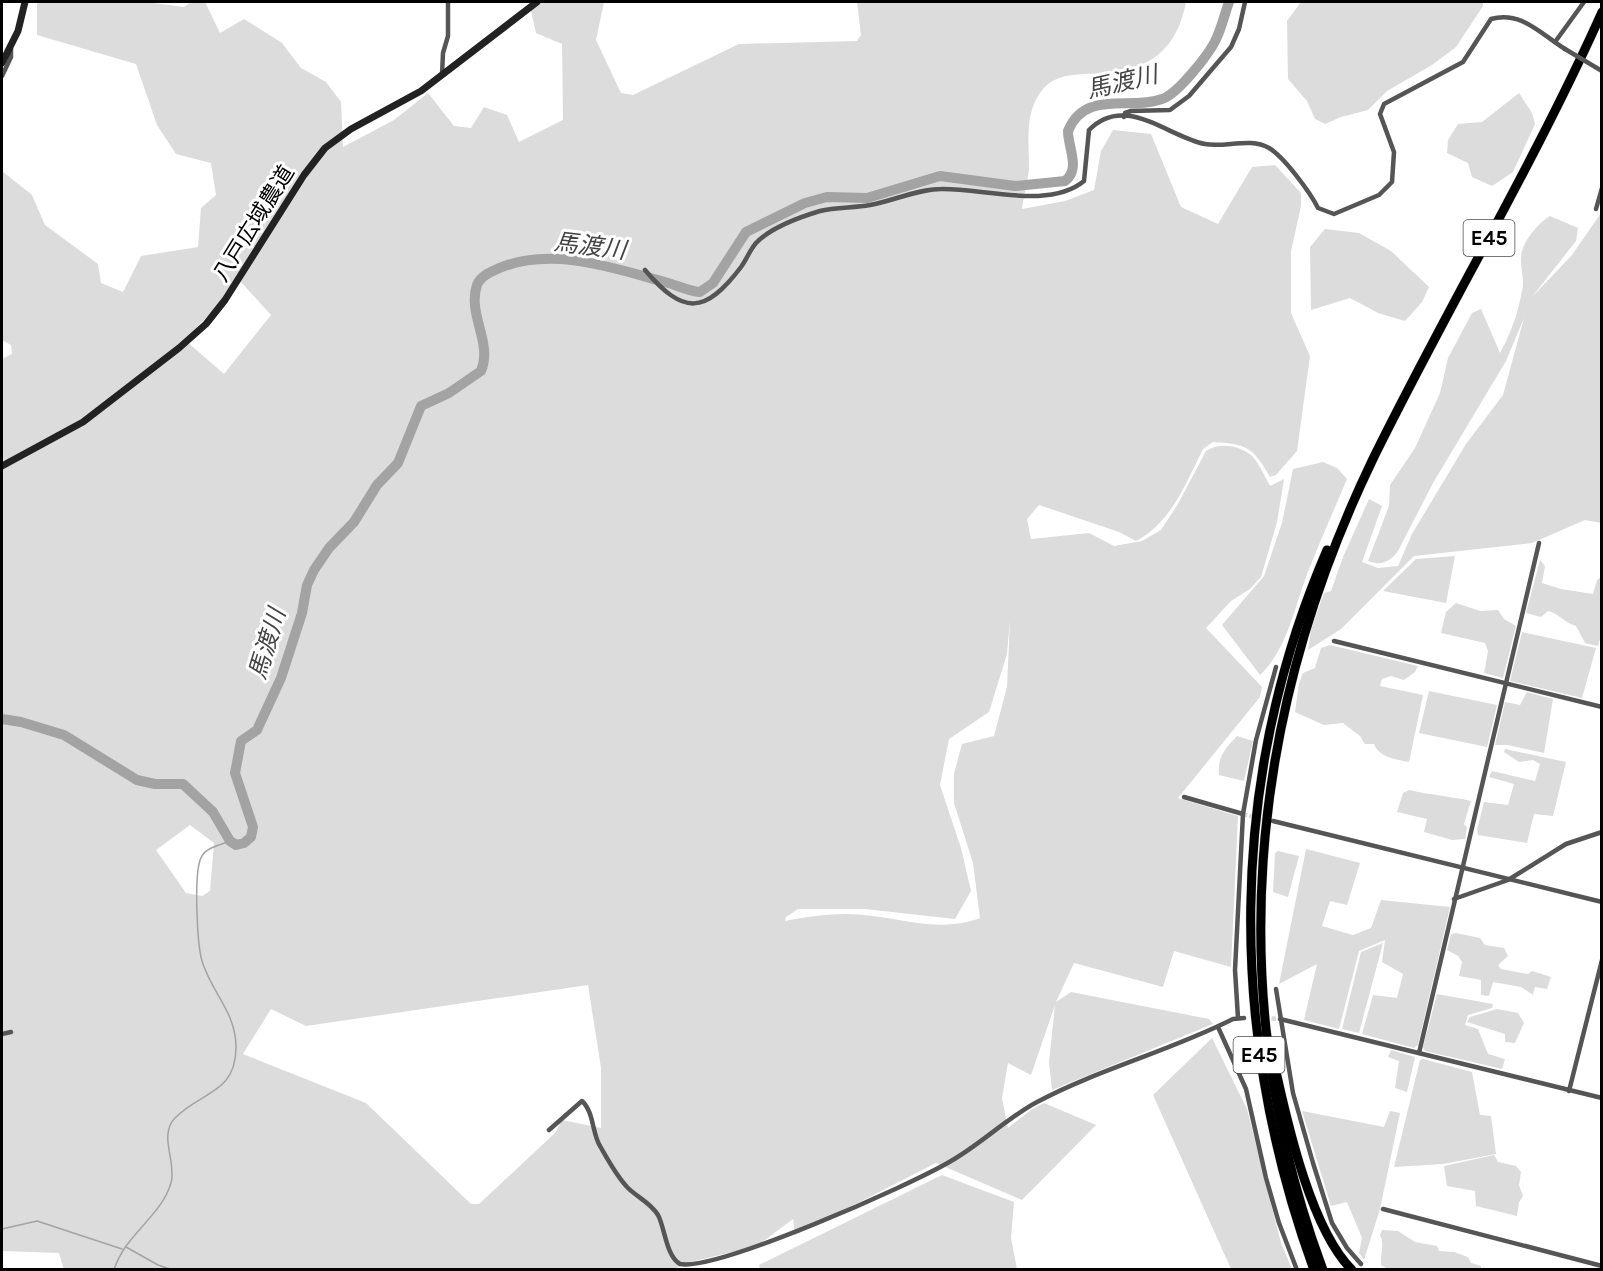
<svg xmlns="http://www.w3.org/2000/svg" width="1603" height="1271" font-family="Karla,'Noto Sans JP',sans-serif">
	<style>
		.green { fill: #dcdcdc; fill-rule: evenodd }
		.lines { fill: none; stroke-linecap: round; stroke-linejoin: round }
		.stream { stroke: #a3a3a3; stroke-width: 1.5 }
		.river { stroke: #a3a3a3; stroke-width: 10 }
		.street-tunnel { stroke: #d9d9d9; stroke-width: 4.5; stroke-dasharray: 4.5 2; stroke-linecap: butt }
		.highway-casing { stroke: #dbdbdb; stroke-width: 10 }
		.street { stroke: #555; stroke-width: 4.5 }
		.secondary { stroke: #222; stroke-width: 7 }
		.highway { stroke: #000; stroke-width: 9 }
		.street-bridge { stroke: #555; stroke-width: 4.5 }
		.labels { text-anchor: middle; stroke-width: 6; stroke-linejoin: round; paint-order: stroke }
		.shield { fill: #fff; stroke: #4c4c4c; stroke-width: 1.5 }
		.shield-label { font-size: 21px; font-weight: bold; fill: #000 }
		.street-label { font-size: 22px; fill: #000; stroke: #fff }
		.water-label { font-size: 24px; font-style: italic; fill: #444; stroke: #fff }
	</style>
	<rect width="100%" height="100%" fill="#fff"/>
	<g class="green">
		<path d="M37 2H145L184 7 191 2H205L220 33 244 19 282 43 301 68 326 82 341 102 343 147 394 120 428 93 454 126 471 128 484 107 507 115 519 142 563 120 562 44 536 33 529 2H604L596 40 621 93 633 95 739 44 857 41 861 35 857 2H1186C1177 49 1151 69 1105 73 1084 75 1060 71 1044 88 1024 110 1029 142 1029 168 1028 181 1024 195 1022 209L1065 201 1094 190 1101 151 1113 130 1151 134 1181 207 1218 224 1252 167 1275 165 1301 193V206L1291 251V313L1310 356 1297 451 1276 475 1270 477C1253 447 1247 444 1213 442L1203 449C1186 483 1171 523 1136 541L1119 532 1039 505 1027 519 1031 539 1089 533 1114 546 1142 541 1161 530 1178 504 1206 451C1219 442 1240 445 1252 456 1259 463 1265 477 1270 486L1284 479 1277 522 1261 577 1250 589 1231 601 1206 628 1262 687 1260 697 1178 798 1238 816 1231 967 1174 951 1163 987 1074 963 1056 1002 1071 992 1209 1019 1213 1024 1052 1090 1049 1062 1055 1005 1031 1075 1008 1063 1002 1098 1008 1128 1032 1109 1044 1103 1096 1125 1022 1200 936 1163 795 1235 793 1219 757 1246 687 1263 674 1269 64 1270 59 1253 2 1251V359L12 354 11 345 2 340V171L32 195 45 225 98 264 101 283 123 292 141 256 198 247 201 208 216 195 211 163 176 154 157 125 136 64 37 35ZM240 281 271 315 224 374 185 340ZM1010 620 1007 687 994 736 962 744 954 774V803L973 863 980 918C935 935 892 914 846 914 826 914 805 917 785 921L786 917 798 909H865L955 919 971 891 961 848 940 785 949 739 989 712 1007 654ZM190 825 214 843 210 891 202 896 186 893 156 850ZM588 985 601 1068V1128L562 1120 555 1133 479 1204H471L366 1103 243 1054 271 1009 306 1026Z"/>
		<path d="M1301 2H1483V6L1456 47 1432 65 1387 91 1368 110 1341 117 1325 124 1315 119 1307 101 1288 79 1287 21Z"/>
		<path d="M1519 93 1532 113 1535 124 1513 172 1492 186 1472 177 1468 163 1447 153 1448 140 1458 124 1482 122Z"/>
		<path d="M1601 213V523L1585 520 1532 543 1414 556 1341 629 1308 650 1311 630 1324 593 1331 591 1343 557 1369 499 1382 506 1362 562 1378 568 1398 566 1412 534 1466 444 1503 395 1524 318 1506 361 1433 483 1398 551C1390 562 1381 566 1368 561L1389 506 1390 485 1415 448 1440 393 1448 358 1472 313 1481 309 1500 353C1511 333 1518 313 1522 291 1525 280 1520 268 1521 257 1522 242 1537 224 1550 216L1578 228 1576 241 1532 297 1572 255Z"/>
		<path d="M1325 229 1359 233 1391 251 1429 287 1422 302 1405 321 1378 313 1350 298 1311 310 1310 247Z"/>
		<path d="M1323 462 1337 468 1347 479C1334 510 1320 541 1308 572 1294 608 1288 648 1260 675L1222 625 1264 576 1282 523 1293 469Z"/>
		<path d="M1455 556 1446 603 1383 591 1416 559Z"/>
		<path d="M1540 560 1545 566 1542 583 1561 589 1593 594 1597 580 1601 577V635L1598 646 1585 643 1576 626C1565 623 1558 613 1548 611L1541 617 1526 613Z"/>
		<path d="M1456 603 1480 611 1498 610 1504 619 1516 626 1503 678 1484 673 1488 651 1485 643 1441 633 1446 612Z"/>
		<path d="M1522 632 1596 648 1582 698 1510 681Z"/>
		<path d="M1330 645 1418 666 1415 672 1404 680 1391 676 1382 679 1380 686 1423 695 1409 762C1395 759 1380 758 1374 744H1365L1360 736 1343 723 1324 725 1295 712 1299 683 1303 673 1315 668 1321 648Z"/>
		<path d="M1429 691 1497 705 1487 747 1419 733Z"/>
		<path d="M1527 692 1553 699 1544 753 1508 745H1495L1505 702 1520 705Z"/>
		<path d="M1237 736 1253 741 1244 781 1219 775C1217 757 1225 749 1237 736Z"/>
		<path d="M1505 749 1566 762 1553 816 1534 814 1527 843 1478 835 1477 830 1484 802 1508 805 1514 784 1489 777 1492 771 1535 781 1540 764 1533 760 1519 762 1504 752Z"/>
		<path d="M1409 790C1430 795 1450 796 1471 801L1464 824 1467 827 1465 839 1452 840 1424 832 1427 819 1397 812 1403 793Z"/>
		<path d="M1306 849 1360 863 1347 905 1330 901 1322 926 1353 935 1371 928 1381 900 1450 907 1418 1045 1414 1048 1362 1034 1373 995 1397 998 1403 974 1382 962 1385 940 1359 951 1339 1029 1304 1020 1317 964 1279 984Z"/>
		<path d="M1278 851 1299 856 1288 897 1273 892 1275 853Z"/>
		<path d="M1456 933 1480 938 1485 945 1504 948 1508 956 1498 965 1501 969 1528 974 1532 971 1551 977 1547 989 1535 987 1533 995 1521 987 1493 982 1489 996 1481 995V980L1459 976 1462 962 1458 956 1447 950 1451 934Z"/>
		<path d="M1383 943 1359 1033 1342 1029 1361 952Z"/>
		<path d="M1437 994 1493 1004 1492 1008 1468 1015 1465 1025 1478 1029 1488 1054 1505 1059 1502 1069 1425 1051 1423 1047Z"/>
		<path d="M1497 1009 1518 1013 1524 1023 1515 1043 1505 1042V1034L1467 1022 1470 1017Z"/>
		<path d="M1212 1038 1247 1109 1281 1243 1292 1269H1231L1153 1095Z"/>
		<path d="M1391 1050 1415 1057 1407 1092 1395 1088 1399 1061 1388 1057Z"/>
		<path d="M1423 1059 1472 1072 1480 1115 1491 1116 1496 1154 1443 1164 1394 1167 1420 1060Z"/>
		<path d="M1302 1111 1384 1127 1390 1111 1400 1113 1380 1209 1364 1260 1359 1253 1362 1238 1347 1202 1331 1206Z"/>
		<path d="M1494 1155 1498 1162 1516 1166 1521 1172 1519 1185 1523 1196 1519 1202 1517 1216 1476 1206 1475 1191 1447 1186 1444 1166Z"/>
		<path d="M942 1175 1014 1202 1011 1238 1017 1269H760L759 1265Z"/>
		<path d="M1382 1230 1398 1231 1415 1242 1437 1246 1439 1251 1454 1252 1468 1257 1471 1263 1481 1266V1269L1386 1268 1381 1265C1380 1254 1385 1245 1380 1235Z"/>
	</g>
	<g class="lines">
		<g class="stream">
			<path d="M2 1229 37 1221 122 1249"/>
			<path d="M126 1247 158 1265 173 1270"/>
			<path d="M114 1270C125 1234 161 1217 171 1183 177 1163 158 1135 175 1118 201 1091 236 1094 236 1047 236 1013 213 994 203 964 197 948 193 869 202 856 207 847 221 845 230 841"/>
		</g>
		<path class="river" d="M2 719 21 722 64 735 137 780 155 784H183L213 812 230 841 236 845 244 843 251 837 253 827 235 773 241 741 257 730 281 678 302 613 307 585 314 570 329 548 354 522 377 485 398 463 421 406 449 393 481 371C493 343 467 314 477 285 481 275 493 271 502 267 555 247 613 268 665 282 677 285 687 291 700 292L713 283 746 232 805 203 827 197 867 198 940 176 1015 186 1065 181C1081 169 1068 148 1068 131 1085 89 1129 111 1162 99 1178 94 1211 52 1217 37 1222 26 1225 13 1229 2"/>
		<g class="street-tunnel">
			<path d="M1243 814 1267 820"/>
			<path d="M1265 1018 1280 1019"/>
		</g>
		<g class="highway-casing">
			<g id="highway">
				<path d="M1277 1076C1289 1130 1312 1230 1352 1270"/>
				<path d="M1314 1270C1228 1033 1227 782 1327 550"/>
				<path d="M1323 1270C1222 999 1248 719 1372 461 1446 310 1533 166 1602 12"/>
			</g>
		</g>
		<g class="street">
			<path d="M1555 42 1584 2"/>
			<path d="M442 75 443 53 448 36V2"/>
			<path d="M2 76 11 57V48"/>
			<path d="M1124 117 1125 113 1131 111 1170 110 1189 96 1231 47 1239 29 1245 2"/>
			<path d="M1596 209 1602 188"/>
			<path d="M645 270C683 315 705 315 741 267 747 259 751 247 758 241 774 226 800 217 820 211 836 207 854 208 870 205 893 201 918 189 941 189 983 188 1049 210 1084 181L1089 130C1125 93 1168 137 1205 144 1225 148 1250 137 1269 148 1284 157 1310 192 1318 208L1334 214 1379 195 1392 182 1394 152 1380 114 1384 104 1463 62 1491 19C1521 10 1542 35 1565 49"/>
			<path d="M1334 641 1602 707"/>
			<path d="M1184 797 1243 814"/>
			<path d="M1273 821 1602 902"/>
			<path d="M1454 899 1508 880 1566 844 1602 832"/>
			<path d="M1276 989 1293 1093 1313 1163 1332 1223 1347 1248 1361 1264"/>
			<path d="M1238 1018 1235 970 1243 814 1256 740 1276 667"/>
			<path d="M1280 1019 1602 1098"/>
			<path d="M1218 1027 1246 1089 1266 1178 1279 1223 1297 1270"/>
			<path d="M2 1034 11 1032"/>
			<path d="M1419 1053 1539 543"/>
			<path d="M1569 1091 1602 960"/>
			<path d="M549 1130 582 1101C594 1112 592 1133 600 1146 608 1160 617 1177 628 1188 637 1197 651 1203 658 1215 665 1228 666 1256 680 1264 717 1271 911 1185 951 1161 981 1144 1007 1118 1037 1102 1099 1069 1170 1051 1233 1019L1244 1018"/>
			<path d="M1383 1209 1602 1266"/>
		</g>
		<g class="secondary">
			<path d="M2 63 18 31 25 2"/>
			<path d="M2 466 83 422 179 348 206 324 225 300 304 175 325 148 351 129 421 91 537 2"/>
		</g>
		<use href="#highway" class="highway"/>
		<path class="street-bridge" d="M1565 49 1602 71"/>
	</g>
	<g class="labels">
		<g class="shield">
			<rect x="1463.5" y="220" width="51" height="36" rx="4.5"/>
			<rect x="1233.5" y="1037" width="51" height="36" rx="4.5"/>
		</g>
		<g class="shield-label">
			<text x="1489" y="245">E45</text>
			<text x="1259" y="1062">E45</text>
		</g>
		<g class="street-label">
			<text transform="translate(253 223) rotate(-58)" y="8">八戸広域農道</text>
		</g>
		<g class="water-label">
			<text transform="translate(1122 82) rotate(-13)" y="8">馬渡川</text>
			<text transform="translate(590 246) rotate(7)" y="8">馬渡川</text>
			<text transform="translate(267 644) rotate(-73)" y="8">馬渡川</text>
		</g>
	</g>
	<rect width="1603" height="1271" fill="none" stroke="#000000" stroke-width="6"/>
</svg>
